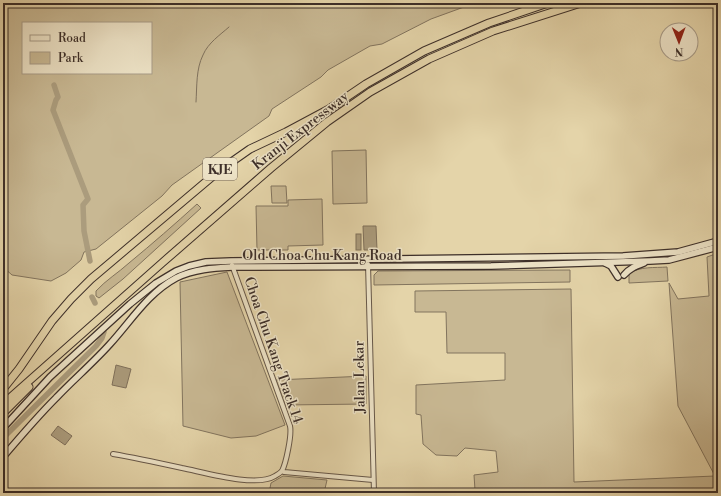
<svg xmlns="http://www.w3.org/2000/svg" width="721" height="496" font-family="'Libre Bodoni',serif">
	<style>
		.green { fill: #c8b893; stroke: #82745e; fill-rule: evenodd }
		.water { fill: #ab9c7d; stroke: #7f705b }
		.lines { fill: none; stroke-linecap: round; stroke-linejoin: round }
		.stream { stroke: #7f705b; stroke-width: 1 }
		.river { stroke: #ab9c7d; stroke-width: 5.5 }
		.minor-casing { stroke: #675849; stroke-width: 6 }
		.secondary-casing { stroke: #3d2f29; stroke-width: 8 }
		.motorway-casing { stroke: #3d2f29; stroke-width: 9 }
		.minor { stroke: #ede3c7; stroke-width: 4 }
		.secondary { stroke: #ede3c7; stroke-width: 5.5 }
		.motorway { stroke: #e4d4a9; stroke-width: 7 }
		.labels { text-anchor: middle; stroke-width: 3; stroke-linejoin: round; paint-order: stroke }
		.shield { fill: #ede3c7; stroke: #726558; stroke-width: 1 }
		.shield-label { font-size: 13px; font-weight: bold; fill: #3d2f29 }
		.street-label { font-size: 14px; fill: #3d2f29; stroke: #ede3c7 }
	</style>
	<rect width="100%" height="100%" fill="#e4d4a9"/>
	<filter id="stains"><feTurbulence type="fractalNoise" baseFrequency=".005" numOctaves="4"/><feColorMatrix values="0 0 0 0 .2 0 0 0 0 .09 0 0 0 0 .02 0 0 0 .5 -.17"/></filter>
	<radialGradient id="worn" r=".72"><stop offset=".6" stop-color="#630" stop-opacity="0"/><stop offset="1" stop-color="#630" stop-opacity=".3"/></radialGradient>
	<g class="green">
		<path d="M3 3H475L431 19 382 44 370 46 328 70 321 77 272 109 269 116 172 185 162 196 96 249 84 252 81 260 66 273 51 281 12 275 3 267ZM23 23H151V73H23Z"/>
		<path d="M366 150 367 203 333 204 332 151Z"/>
		<path d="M271 186H286L287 203H272Z"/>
		<path d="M322 199 323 245 288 246V250H257L256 206H288V200Z"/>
		<path d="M197 204 201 208 123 279 99 298 96 296V291C106 280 118 273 129 263 152 244 175 224 197 204Z"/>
		<path d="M718 253V490L714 493H486L475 490 474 475 498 472 496 451 465 448 457 456 436 455 423 444 421 415 416 414V385L505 380V353H447L446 312H415V291L571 289 574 482 715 476 678 406 669 283 678 299 709 296 707 257Z"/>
		<path d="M667 267 668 281 629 283V274C639 266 655 268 667 267Z"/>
		<path d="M570 270V282L374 285V275L378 271Z"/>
		<path d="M227 272 285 425 256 436 231 438 183 426 180 282Z"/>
		<path d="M366 376V404L285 405 276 380Z"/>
		<path d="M283 476 327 480 324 493H269L271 483Z"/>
	</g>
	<g class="water">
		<path d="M363 226H376L377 250H364Z"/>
		<rect x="356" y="234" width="5" height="16"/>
		<path d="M116 365 131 369 126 388 112 385Z"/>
		<path d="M58 426 72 436 65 445 51 435Z"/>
	</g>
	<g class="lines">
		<path class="stream" d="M196 102C197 86 196 69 203 55 208 43 220 35 229 27"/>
		<g class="river">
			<path d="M54 85 58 97 56 100 53 110 88 199 83 205 84 231 90 261"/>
			<path d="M92 297 95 303"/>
			<path d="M3 438 96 346 102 338 104 332"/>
		</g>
		<g class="minor-casing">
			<g id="minor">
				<path d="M368 264 374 493"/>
				<path d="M113 454C136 458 159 463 182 468 203 472 256 488 275 476 277 475 281 472 282 471 286 463 292 435 290 426L232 265"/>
				<path d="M282 471 284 472 373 480"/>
			</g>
		</g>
		<g class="secondary-casing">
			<g id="secondary">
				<path d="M605 263 611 266 618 277"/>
				<path d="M624 275C630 268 636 266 644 263"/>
				<path d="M3 428 50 377 130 304 156 283 176 271 189 266 206 262 231 261 623 256 678 252 718 241"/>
				<path d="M3 457C20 437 37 417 56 398 73 380 93 363 110 344 131 321 148 293 176 278 194 269 214 268 233 267L491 266 650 261 669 260 718 247"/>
			</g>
		</g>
		<g class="motorway-casing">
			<g id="motorway">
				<path d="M3 389 19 369 52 321 71 299 91 279 220 170 250 149 286 132 329 109 366 84 424 51 489 23 548 3"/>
				<path d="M3 404 162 263 271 168 327 122 370 92 429 59 493 31 581 3"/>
				<path d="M3 413 29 387"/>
			</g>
		</g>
		<use href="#minor" class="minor"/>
		<use href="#secondary" class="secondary"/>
		<use href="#motorway" class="motorway"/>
	</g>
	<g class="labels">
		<rect class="shield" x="203" y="158" width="34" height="22" rx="3"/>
		<g class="shield-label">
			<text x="220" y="174">KJE</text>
		</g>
		<g class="street-label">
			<text transform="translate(300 130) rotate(-38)" y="5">Kranji Expressway</text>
			<text x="322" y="260">Old Choa Chu Kang Road</text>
			<text transform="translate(274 350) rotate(71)" y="5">Choa Chu Kang Track 14</text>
			<text transform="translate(359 377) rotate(-91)" y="5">Jalan Lekar</text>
		</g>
	</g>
	<rect width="721" height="496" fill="none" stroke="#e4d4a9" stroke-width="16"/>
	<rect x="4" y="4" width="713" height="488" fill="none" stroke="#3d2f29" stroke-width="2"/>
	<rect x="8" y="8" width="705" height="480" fill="none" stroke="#3d2f29"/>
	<rect x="22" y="22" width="130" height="52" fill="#ede3c7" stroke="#a79b88"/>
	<rect x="30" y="35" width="20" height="6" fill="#ede3c7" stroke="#a79b88"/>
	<text x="58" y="42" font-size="12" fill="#3d2f29">Road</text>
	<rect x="30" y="52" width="20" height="12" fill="#c8b893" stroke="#a79b88"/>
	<text x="58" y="62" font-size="12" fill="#3d2f29">Park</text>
	<g transform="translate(679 42) rotate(179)"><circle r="19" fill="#ede3c7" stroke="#a79b88"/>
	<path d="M0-3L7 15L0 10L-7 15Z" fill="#8f2418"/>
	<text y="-6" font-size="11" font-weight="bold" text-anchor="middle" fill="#3d2f29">N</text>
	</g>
	<rect width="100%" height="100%" filter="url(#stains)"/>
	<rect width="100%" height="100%" fill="url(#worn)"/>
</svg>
